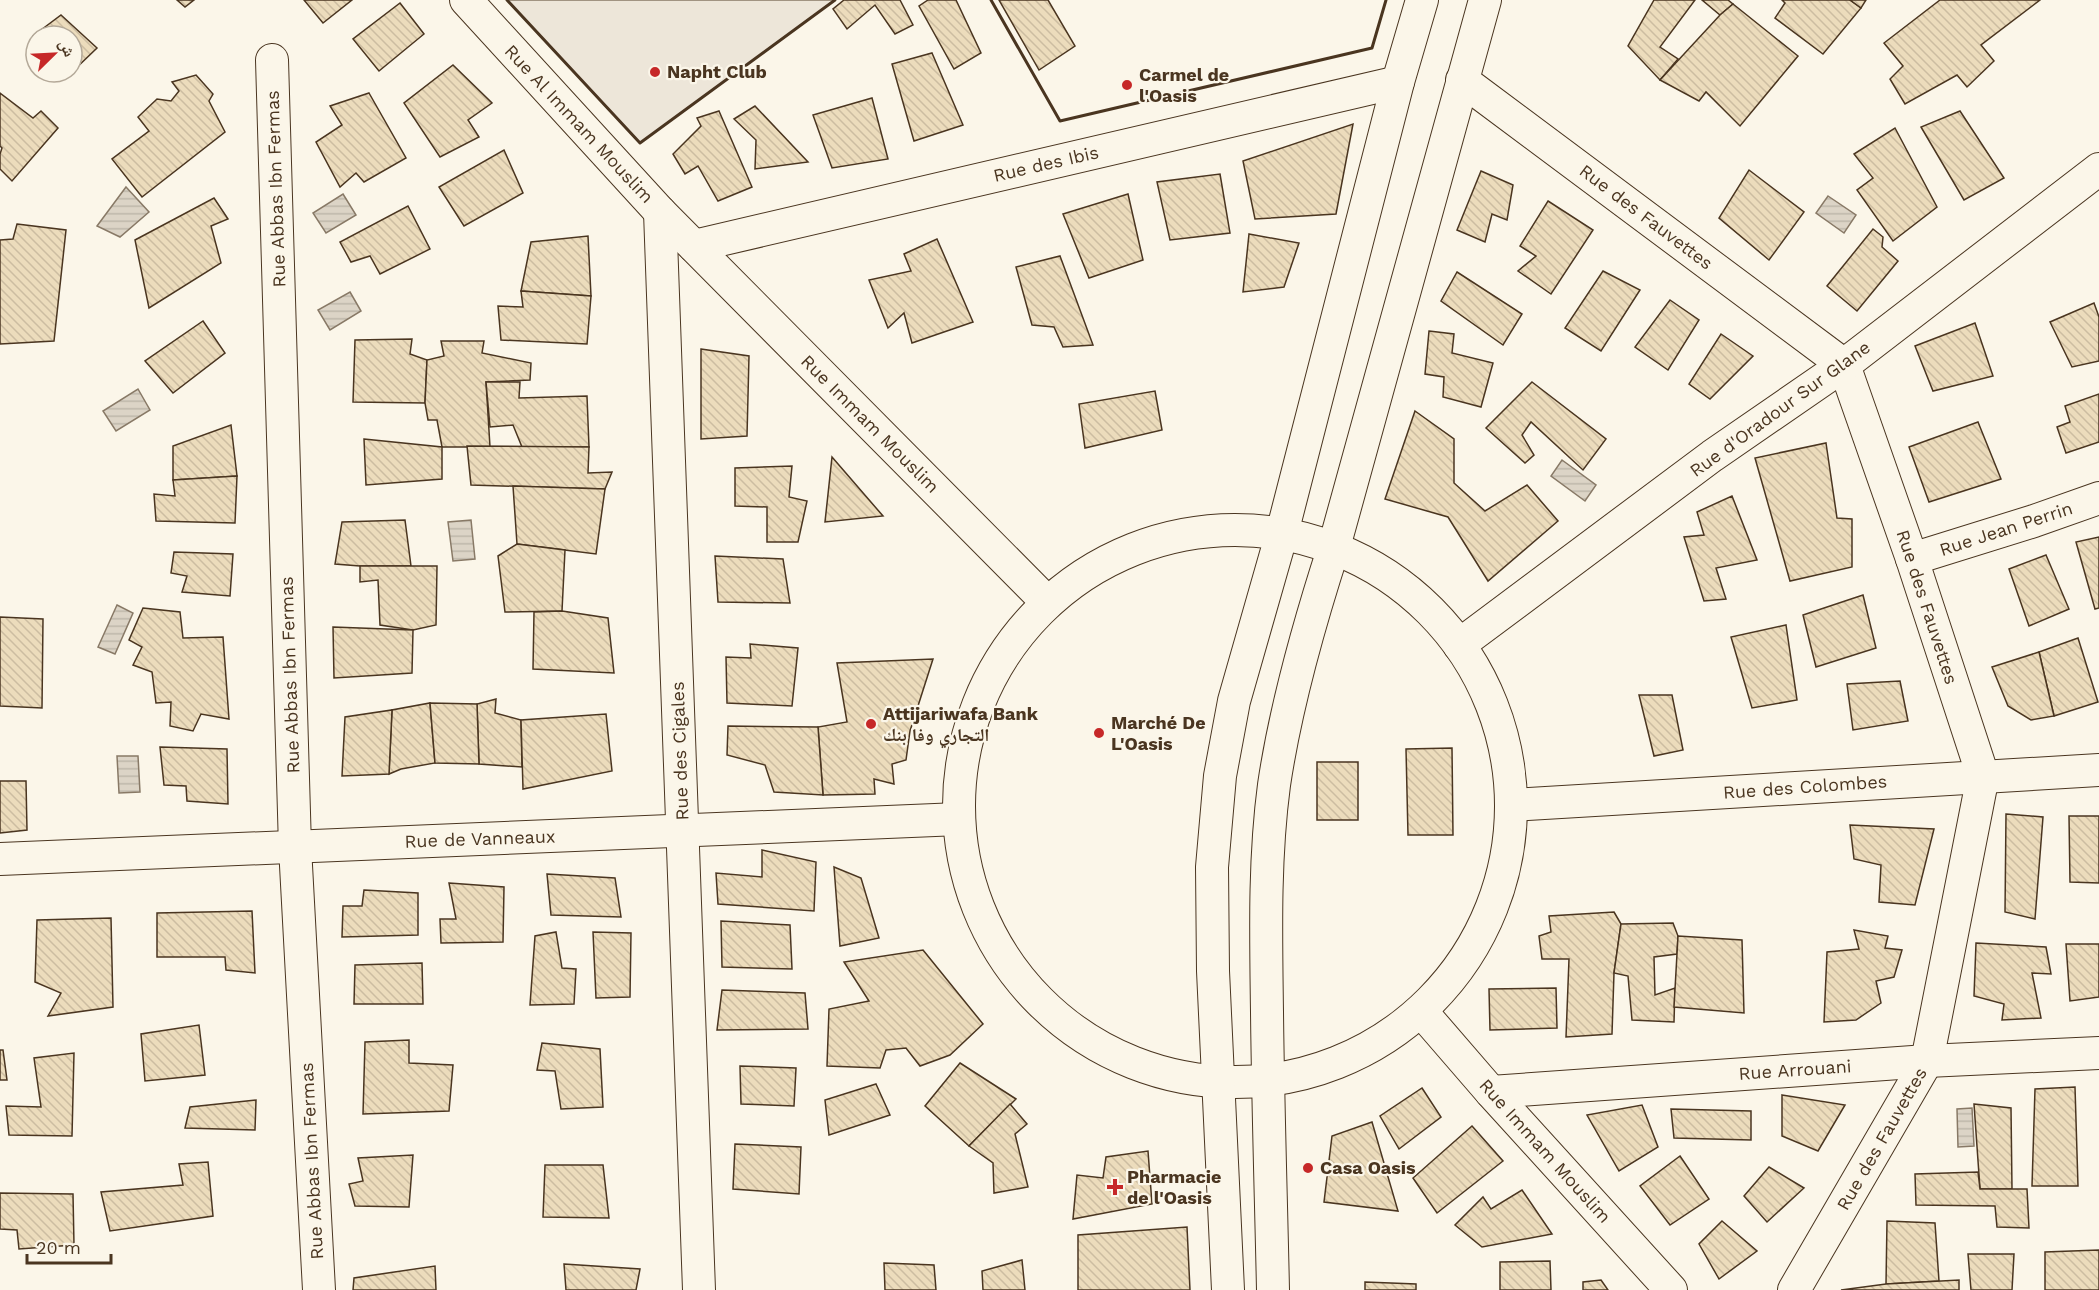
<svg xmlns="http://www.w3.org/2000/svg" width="2099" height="1290" font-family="'Work Sans','Noto Naskh Arabic',sans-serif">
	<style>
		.green { fill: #ede6d9; stroke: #887966; stroke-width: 1.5 }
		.water { fill: url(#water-rules); stroke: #887966; stroke-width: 1.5 }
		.building { fill: url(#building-back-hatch); stroke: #4a3520; stroke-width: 1.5 }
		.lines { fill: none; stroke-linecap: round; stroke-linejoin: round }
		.minor-casing { stroke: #4a3520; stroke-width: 34 }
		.minor { stroke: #fbf6e9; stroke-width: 32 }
		.wall { stroke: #4a3520; stroke-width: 3 }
		.poi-dot { fill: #c62828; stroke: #fbf6e9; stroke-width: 2 }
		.labels { text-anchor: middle; stroke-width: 4.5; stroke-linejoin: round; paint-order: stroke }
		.poi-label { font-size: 18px; font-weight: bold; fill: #4a3520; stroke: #fbf6e9; text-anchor: start }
		.street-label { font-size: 18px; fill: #4a3520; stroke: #fbf6e9 }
	</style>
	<defs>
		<pattern id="water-rules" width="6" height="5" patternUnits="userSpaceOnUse" patternTransform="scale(1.5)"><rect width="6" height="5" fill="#dcd4c6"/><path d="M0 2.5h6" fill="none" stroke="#beb7aa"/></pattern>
		<pattern id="building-back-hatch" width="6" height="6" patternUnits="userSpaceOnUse" patternTransform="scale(1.5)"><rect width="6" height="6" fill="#ecdcbc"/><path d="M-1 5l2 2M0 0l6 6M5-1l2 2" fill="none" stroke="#ccbda1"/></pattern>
	</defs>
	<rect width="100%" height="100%" fill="#fbf6e9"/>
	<path class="green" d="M507 0H835L640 143Z"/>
	<g class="water">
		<path d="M126 187 149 212 120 237 97 226Z"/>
		<path d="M343 194 356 215 326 233 313 213Z"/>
		<path d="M1828 196 1856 215 1844 233 1816 213Z"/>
		<path d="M350 292 361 311 330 330 318 310Z"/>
		<path d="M138 389 150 410 116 431 103 411Z"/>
		<path d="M1562 460 1596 485 1585 501 1551 476Z"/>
		<path d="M471 520 475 559 453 561 448 522Z"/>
		<path d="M117 605 133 613 115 654 98 647Z"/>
		<path d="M117 756H138L140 792 119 793Z"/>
		<path d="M1972 1108 1974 1146 1958 1147 1957 1109Z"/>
	</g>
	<g class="building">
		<path d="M177 0H194L185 7Z"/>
		<path d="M304 0H352L323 23Z"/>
		<path d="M844 0H900L913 25 895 34 875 5 847 29 833 9Z"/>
		<path d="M928 0H956L981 53 954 69 919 6Z"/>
		<path d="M999 0H1048L1075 46 1039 70Z"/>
		<path d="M1654 0H1695L1660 47 1678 59 1660 80 1628 46Z"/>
		<path d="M1702 0H1728L1733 4 1720 15Z"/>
		<path d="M1782 0H1850L1861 8 1823 54 1775 18 1785 3Z"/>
		<path d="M1850 0H1866L1861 8Z"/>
		<path d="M1940 0H2040L1981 45 1994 61 1967 87 1957 75 1905 104 1890 79 1903 66 1884 43Z"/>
		<path d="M400 3 424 34 379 71 353 39Z"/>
		<path d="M1733 4 1798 56 1740 126 1706 92 1699 101 1660 80 1720 15Z"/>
		<path d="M61 15 97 48 72 72V36H36V39L33 36Z"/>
		<path d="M932 53 963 125 914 141 892 64Z"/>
		<path d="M453 65 492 103 468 120 479 137 440 157 404 103Z"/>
		<path d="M196 75 213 94 209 101 225 132 142 197 112 159 149 131 138 117 157 99 171 101 179 91 172 82Z"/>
		<path d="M0 93 33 118 41 111 58 128 12 181 0 169V154L2 148 0 146Z"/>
		<path d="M369 93 406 158 364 182 356 173 340 187 316 142 342 125 330 106Z"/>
		<path d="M872 98 888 159 832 168 813 115Z"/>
		<path d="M755 106 808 162 755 169 756 140 734 119Z"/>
		<path d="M719 111 752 187 718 201 698 166 685 174 673 154 701 126 697 118Z"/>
		<path d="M1960 111 2004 178 1964 200 1921 127Z"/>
		<path d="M1353 124 1336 214 1255 219 1243 161Z"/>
		<path d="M1895 128 1937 207 1893 241 1857 190 1873 178 1854 154Z"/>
		<path d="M504 150 523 193 464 226 439 187Z"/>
		<path d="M1749 170 1804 212 1769 260 1719 218Z"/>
		<path d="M1481 171 1513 185 1507 220 1492 214 1485 242 1457 230Z"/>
		<path d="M1220 174 1230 233 1170 240 1157 182Z"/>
		<path d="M1128 194 1143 260 1089 278 1063 214Z"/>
		<path d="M214 198 228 219 211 226 221 263 149 308 135 240Z"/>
		<path d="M1548 201 1593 230 1551 294 1518 271 1536 256 1520 246Z"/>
		<path d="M408 206 430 249 380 274 370 256 351 262 340 242Z"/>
		<path d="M17 224 66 230 54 341 0 344V240L13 239Z"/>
		<path d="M1873 229 1883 237 1882 247 1898 261 1857 311 1827 286Z"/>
		<path d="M1249 234 1299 243 1284 287 1243 292Z"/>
		<path d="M588 236 591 296 521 291 531 242Z"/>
		<path d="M937 239 973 322 912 343 904 313 888 328 869 280 911 271 904 254Z"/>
		<path d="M1060 256 1093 345 1063 347 1054 327 1032 325 1016 267Z"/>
		<path d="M1603 271 1640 290 1601 351 1565 328Z"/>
		<path d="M1457 272 1522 314 1503 345 1441 301Z"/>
		<path d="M521 291 591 296 587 344 501 340 498 306 523 307Z"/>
		<path d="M1670 300 1699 320 1668 370 1635 347Z"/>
		<path d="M2094 303 2099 317V361L2072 367 2050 322Z"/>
		<path d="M203 321 225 353 173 393 145 361Z"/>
		<path d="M1975 323 1993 376 1933 391 1915 346Z"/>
		<path d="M1429 331 1454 334 1452 353 1493 363 1481 407 1443 397 1444 377 1425 374Z"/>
		<path d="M1721 334 1753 356 1710 399 1689 384Z"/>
		<path d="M412 339 410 354 427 360 425 403 353 402 355 340Z"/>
		<path d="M441 341H484L482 353 531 363 530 380 486 382 490 447H442L437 420H428L425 403 427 360 444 356Z"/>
		<path d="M701 349 749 356 747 436 701 439Z"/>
		<path d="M486 382H520L519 398 587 396 589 447H522L513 425 490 427Z"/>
		<path d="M1532 382 1606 439 1583 470 1531 422 1522 435 1534 455 1525 463 1486 428Z"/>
		<path d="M1155 391 1162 430 1085 448 1079 404Z"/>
		<path d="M2099 394V442L2066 453 2057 427 2070 422 2065 406Z"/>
		<path d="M1415 411 1454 439V483L1485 511 1527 485 1558 521 1488 581 1448 517 1385 499Z"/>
		<path d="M1978 422 2001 479 1929 502 1909 447Z"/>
		<path d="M231 425 237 476 173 480V446Z"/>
		<path d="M364 439 442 447V479L366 485Z"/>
		<path d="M1826 443 1837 518 1852 519V567L1790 581 1755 458Z"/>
		<path d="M467 446 589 447 588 473 612 472 605 489 471 485Z"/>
		<path d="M832 457 883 516 825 522Z"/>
		<path d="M792 466 789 497 807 501 798 542H767V507L735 506V468Z"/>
		<path d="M237 476 235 523 156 521 154 494 175 496 173 480Z"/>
		<path d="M513 486 605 489 596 554 517 544Z"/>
		<path d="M1732 496 1757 560 1716 568 1726 599 1704 601 1684 537 1704 535 1697 512Z"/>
		<path d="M405 520 411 566H360L335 564 342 522Z"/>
		<path d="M2099 537V608L2095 609 2076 542Z"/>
		<path d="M517 544 565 550 562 611 505 612 498 556Z"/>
		<path d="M174 552 233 554 230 596 182 592 187 576 171 573Z"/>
		<path d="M2046 555 2069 609 2029 626 2009 569Z"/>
		<path d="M715 556 783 559 790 603 718 602Z"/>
		<path d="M360 566H437L436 625 413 630 380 625 378 580 360 582Z"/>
		<path d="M1863 595 1876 648 1816 667 1803 615Z"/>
		<path d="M143 608 180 612 183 638 223 637 229 719 201 714 193 731 170 726 171 702 156 703 152 672 133 665 142 647 129 640Z"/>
		<path d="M562 611 608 618 614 673 533 669 534 612Z"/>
		<path d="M0 617 43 619 42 708 0 706Z"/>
		<path d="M1786 625 1797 700 1752 708 1731 637Z"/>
		<path d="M333 627 413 630 412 673 334 678Z"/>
		<path d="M2078 638 2098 702 2054 716 2039 652Z"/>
		<path d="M750 644 798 648 792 706 727 703 726 657 751 658Z"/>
		<path d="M2039 652 2054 716 2031 720 2008 706 1992 667Z"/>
		<path d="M933 659 910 731 906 760 892 764 894 784 874 779 875 794 823 795 818 727 847 722 837 663Z"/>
		<path d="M1900 681 1908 721 1853 730 1847 684Z"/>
		<path d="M1639 695H1672L1683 750 1654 756Z"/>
		<path d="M496 699 495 713 521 720 522 767 479 764 477 704Z"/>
		<path d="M430 703 435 763 401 769 389 774 392 710Z"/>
		<path d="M430 703 477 704 479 764 435 763Z"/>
		<path d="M392 710 389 774 342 776 345 717Z"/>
		<path d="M606 714 612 771 523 789 521 720Z"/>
		<path d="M728 726 818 727 823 795 774 792 765 765 727 755Z"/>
		<path d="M160 747 227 749 228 804 187 801 186 786 164 785Z"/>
		<path d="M1452 748 1453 835H1408L1406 749Z"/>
		<rect x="1317" y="762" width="41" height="58"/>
		<path d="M0 781H26L27 830 0 833Z"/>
		<path d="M2006 814 2043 817 2035 919 2005 912Z"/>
		<path d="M2069 816H2099V883L2070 882Z"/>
		<path d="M1850 825 1934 829 1915 905 1879 902 1881 865 1854 859Z"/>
		<path d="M762 850 816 862 814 911 718 904 716 873 762 877Z"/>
		<path d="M834 867 861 878 879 938 840 946Z"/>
		<path d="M547 874 615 878 621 917 551 915Z"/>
		<path d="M449 883 504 887 503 942 441 943 440 919H456Z"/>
		<path d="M364 890 418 893V935L342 937 343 906H362Z"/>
		<path d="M252 911 255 973 226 970 225 957H157V913Z"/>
		<path d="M1614 912 1621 924 1614 973 1612 1034 1566 1037 1569 959H1542L1539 936 1551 932 1549 916Z"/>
		<path d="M111 918 113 1007 48 1016 61 993 35 982 37 920Z"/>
		<path d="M721 921 790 925 792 969 722 967Z"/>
		<path d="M1673 923 1678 936 1677 954 1654 957 1655 995 1675 988 1674 1022 1632 1020 1628 976 1614 973 1621 924Z"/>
		<path d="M1854 930 1888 936 1885 948 1902 950 1894 977 1876 981 1881 1003 1856 1020 1824 1022 1827 952 1859 949Z"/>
		<path d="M556 932 562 968 576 969 574 1004 530 1005 535 936Z"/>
		<path d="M593 932 631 933 630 997 596 998Z"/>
		<path d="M1678 936 1742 940 1744 1013 1674 1007Z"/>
		<path d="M1976 943 2046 947 2051 974 2032 973 2041 1018 2002 1020 2004 1004 1974 996Z"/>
		<path d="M2066 944H2099V997L2070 1001Z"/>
		<path d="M923 950 983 1024 950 1055 920 1066 906 1048 886 1050 880 1068 827 1066 829 1009 869 1001 844 962Z"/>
		<path d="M422 963 423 1004H354L355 965Z"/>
		<path d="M1556 988 1557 1028 1490 1030 1489 989Z"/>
		<path d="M722 990 805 993 808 1029 717 1030Z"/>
		<path d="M199 1025 205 1075 145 1081 141 1034Z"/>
		<path d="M409 1040V1063L453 1065 449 1111 363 1114 365 1042Z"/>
		<path d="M542 1043 600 1049 603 1107 561 1109 555 1071 537 1070Z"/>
		<path d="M0 1050H3L7 1080H0Z"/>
		<path d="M74 1053 72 1136 9 1135 6 1106 41 1107 34 1058Z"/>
		<path d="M960 1063 1016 1099 969 1146 925 1106Z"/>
		<path d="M740 1066 796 1068 794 1106 741 1104Z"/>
		<path d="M876 1084 890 1115 829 1135 825 1100Z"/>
		<path d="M2075 1087 2078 1186H2032L2035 1089Z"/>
		<path d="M1422 1088 1441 1117 1399 1149 1380 1116Z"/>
		<path d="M1782 1095 1845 1105 1818 1151 1782 1136Z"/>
		<path d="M256 1100 255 1130 185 1128 190 1107Z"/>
		<path d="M1010 1104 1027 1124 1015 1134 1028 1187 994 1193 993 1163 969 1146Z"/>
		<path d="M1974 1104 2011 1108 2012 1189H1980Z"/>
		<path d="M1642 1105 1658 1147 1619 1171 1587 1115Z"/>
		<path d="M1671 1109 1751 1111V1140L1674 1138Z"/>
		<path d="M1372 1122 1398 1211 1324 1202 1332 1136Z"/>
		<path d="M1472 1126 1503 1161 1437 1213 1413 1178Z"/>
		<path d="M735 1144 801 1147 799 1194 733 1189Z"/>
		<path d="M1148 1151 1152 1204 1073 1219 1077 1175 1103 1178 1106 1157Z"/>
		<path d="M413 1155 409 1207 355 1206 349 1184 363 1181 358 1158Z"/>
		<path d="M1680 1156 1709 1199 1670 1225 1640 1186Z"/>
		<path d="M208 1162 213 1216 110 1231 101 1192 183 1185 179 1164Z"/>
		<path d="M545 1165H603L609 1218 543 1217Z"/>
		<path d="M1769 1167 1804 1188 1767 1222 1744 1196Z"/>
		<path d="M1978 1172 1980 1189H2027L2029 1228 1997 1227 1995 1206 1916 1205 1915 1174Z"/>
		<path d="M1522 1190 1552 1234 1482 1247 1455 1225 1483 1197 1491 1209Z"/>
		<path d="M0 1193 73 1194 74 1245 19 1249 17 1230 0 1229Z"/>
		<path d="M1722 1221 1757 1251 1719 1279 1699 1244Z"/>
		<path d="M1887 1221 1935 1223 1939 1281 1886 1284Z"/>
		<path d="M1187 1227 1190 1290H1078V1235Z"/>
		<path d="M2099 1250V1290H2045V1252Z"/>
		<path d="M1968 1254H2014L2012 1290H1971Z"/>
		<path d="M1022 1260 1025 1290H983L982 1271Z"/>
		<path d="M1550 1261 1551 1290H1500V1262Z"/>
		<path d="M884 1263 934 1265 936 1290H885Z"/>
		<path d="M564 1264 640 1269 636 1290H566Z"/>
		<path d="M435 1266 436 1290H353L354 1278Z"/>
		<path d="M1601 1280 1608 1290H1583V1282Z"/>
		<path d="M1959 1280V1290H1841L1886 1284Z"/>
		<path d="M1365 1282 1416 1284V1290H1365Z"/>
	</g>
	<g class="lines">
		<g class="minor-casing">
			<g id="minor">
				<path d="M466 0 660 212 1047 602"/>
				<path d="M272 60 295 847 319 1290"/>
				<path d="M1462 80 1844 365 1912 559 1983 776 1927 1061 1794 1290"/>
				<path d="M660 212 699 1290"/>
				<path d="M694 246 1398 82"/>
				<circle cx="1235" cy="806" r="276"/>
				<path d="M1912 559 2034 521 2099 498"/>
				<path d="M1459 645 1712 456 1844 365 2099 169"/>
				<path d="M1511 805 2099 770"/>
				<path d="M0 859 959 819"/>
				<path d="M1421 1011 1491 1092 1671 1290"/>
				<path d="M1491 1092 1927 1061 2099 1053"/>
				<path d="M1228 1290 1213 971 1212 867 1220 776 1234 701 1282 533 1398 82 1422 0"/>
				<path d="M1273 1290C1271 1197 1268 1105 1267 1012 1266 937 1264 860 1274 785 1286 704 1309 624 1334 547L1485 0"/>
			</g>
		</g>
		<use href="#minor" class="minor"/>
		<g class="wall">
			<path d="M507 0 640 143 835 0"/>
			<path d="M991 0 1060 121 1372 48 1386 0"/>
		</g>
	</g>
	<g class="poi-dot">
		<circle cx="655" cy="72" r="6"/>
		<circle cx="1127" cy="85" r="6"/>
		<circle cx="871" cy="724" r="6"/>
		<circle cx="1099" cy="733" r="6"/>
		<circle cx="1308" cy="1168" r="6"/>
		<path d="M1112 1178h6v6h6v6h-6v6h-6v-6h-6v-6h6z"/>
	</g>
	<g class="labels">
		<g class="poi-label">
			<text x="667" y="78">Napht Club</text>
			<text x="1139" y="81">Carmel de<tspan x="1139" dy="21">l'Oasis</tspan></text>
			<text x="883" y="720">Attijariwafa Bank<tspan x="883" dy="21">التجاري وفا بنك</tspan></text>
			<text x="1111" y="729">Marché De<tspan x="1111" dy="21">L'Oasis</tspan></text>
			<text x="1320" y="1174">Casa Oasis</text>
			<text x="1127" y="1183">Pharmacie<tspan x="1127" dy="21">de l'Oasis</tspan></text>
		</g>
		<g class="street-label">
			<text transform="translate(579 124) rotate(47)" y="6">Rue Al Immam Mouslim</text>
			<text transform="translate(1046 164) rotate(-13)" y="6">Rue des Ibis</text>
			<text transform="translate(276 189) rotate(-92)" y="6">Rue Abbas Ibn Fermas</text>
			<text transform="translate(1646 217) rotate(37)" y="6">Rue des Fauvettes</text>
			<text transform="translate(1780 409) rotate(-36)" y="6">Rue d'Oradour Sur Glane</text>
			<text transform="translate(870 424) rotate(45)" y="6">Rue Immam Mouslim</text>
			<text transform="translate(2006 529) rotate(-18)" y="6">Rue Jean Perrin</text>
			<text transform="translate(1927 607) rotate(72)" y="6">Rue des Fauvettes</text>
			<text transform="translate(290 675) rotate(-92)" y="6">Rue Abbas Ibn Fermas</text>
			<text transform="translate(680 751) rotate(-92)" y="6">Rue des Cigales</text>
			<text transform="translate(1805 787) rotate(-4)" y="6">Rue des Colombes</text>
			<text transform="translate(480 839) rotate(-2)" y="6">Rue de Vanneaux</text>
			<text transform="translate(1795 1070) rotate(-4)" y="6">Rue Arrouani</text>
			<text transform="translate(1882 1139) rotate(-60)" y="6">Rue des Fauvettes</text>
			<text transform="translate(1545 1151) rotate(48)" y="6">Rue Immam Mouslim</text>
			<text transform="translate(312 1161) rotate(-93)" y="6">Rue Abbas Ibn Fermas</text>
		</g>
	</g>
	<g transform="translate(54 54) rotate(66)"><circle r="28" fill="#fbf6e9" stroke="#b4a999" stroke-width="1.5"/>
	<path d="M0-4.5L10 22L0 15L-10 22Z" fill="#c62828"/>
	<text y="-9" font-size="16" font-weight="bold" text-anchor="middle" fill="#4a3520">ش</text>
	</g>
	<path d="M27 1254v9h84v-9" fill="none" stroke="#4a3520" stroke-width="3"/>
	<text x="36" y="1254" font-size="18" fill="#4a3520" stroke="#fbf6e9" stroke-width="4.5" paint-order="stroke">20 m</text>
</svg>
